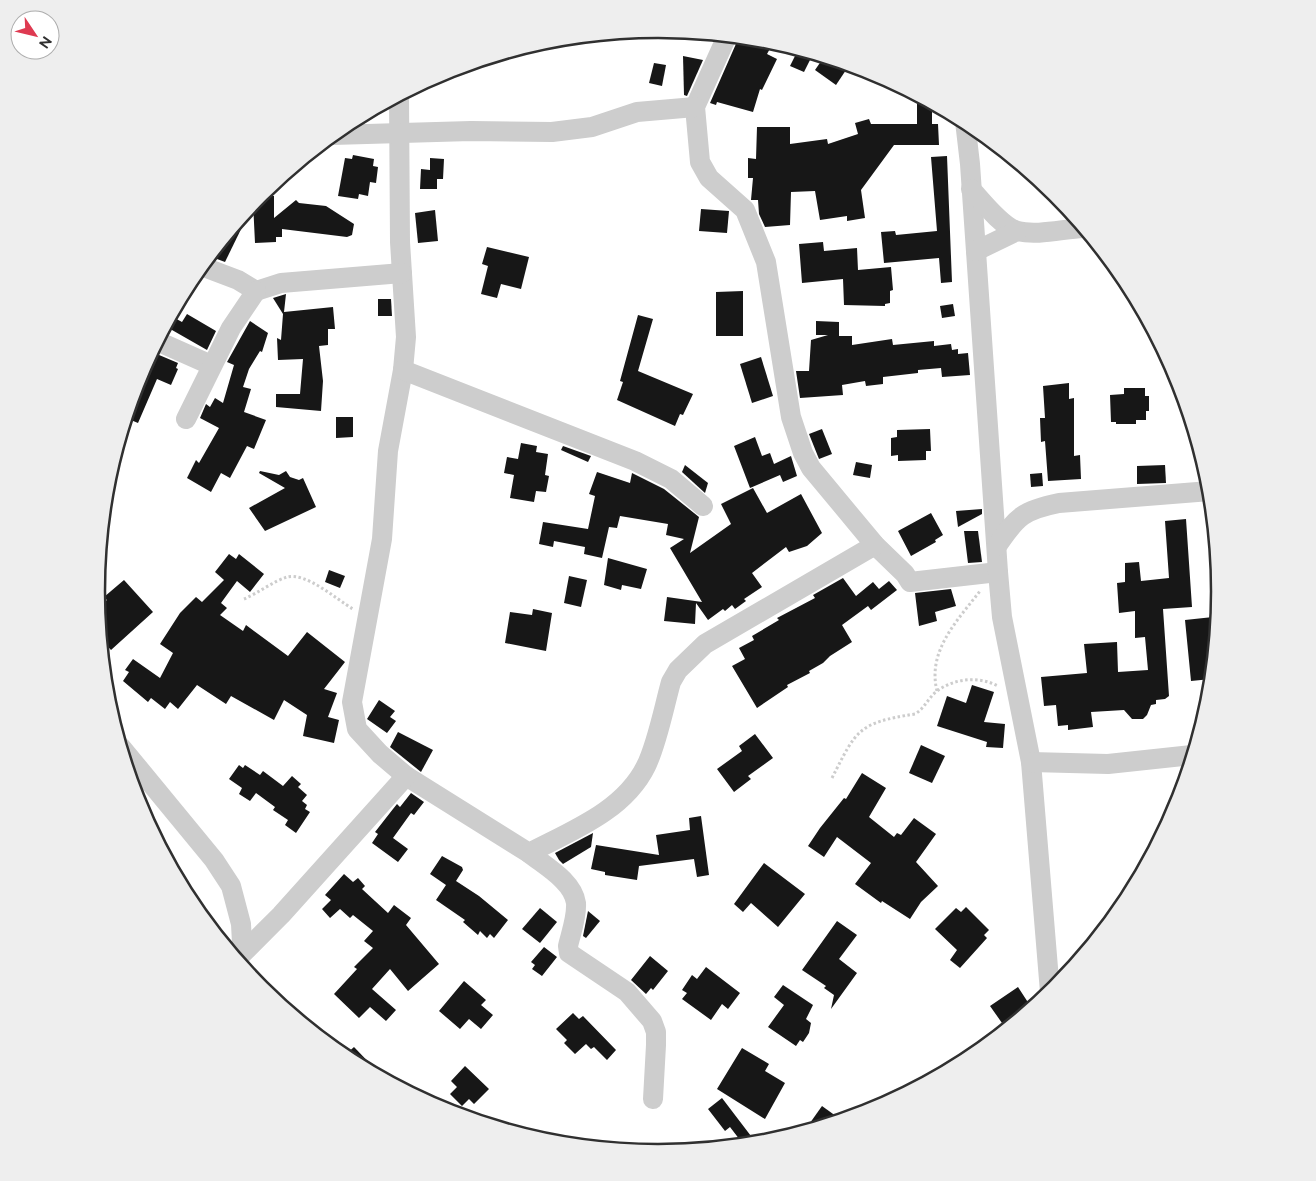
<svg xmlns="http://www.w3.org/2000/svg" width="1316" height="1181" font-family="Raleway,sans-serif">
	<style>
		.building { fill: #171717 }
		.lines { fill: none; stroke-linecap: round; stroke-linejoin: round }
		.path { stroke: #cdcdcd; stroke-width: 3; stroke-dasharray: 2.5 2.5; stroke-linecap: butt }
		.minor { stroke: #cdcdcd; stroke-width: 20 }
		.rim { fill: none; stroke: #303030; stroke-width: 2.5 }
	</style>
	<rect width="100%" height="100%" fill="#fff"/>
	<g class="building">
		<path d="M739 37 771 41 770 43 772 45 767 54 777 59 762 90 760 89 753 112 717 102 716 105 710 103Z"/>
		<path d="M797 52 811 58 804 72 790 66Z"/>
		<path d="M683 56 703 60 687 96 684 95Z"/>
		<path d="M824 57 850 64 836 85 815 70Z"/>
		<path d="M654 63 666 65 662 86 649 83Z"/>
		<path d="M917 95 932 103V124H938L939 145H894L861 190 865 218 847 221V216L820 220 815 191 791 192 790 225 765 227 759 214 758 200H751L753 178H748V158L756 159 757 127H790V144L827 139 828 144 858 134 855 123 869 119 871 124H917Z"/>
		<path d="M353 155 374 159 373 166 378 167 376 183 370 182 368 196 359 194 358 199 338 196 345 158 352 159Z"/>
		<path d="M947 156 952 282 941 283 939 258 884 263 881 232 895 231 896 235 937 231 931 157Z"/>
		<path d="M430 158 444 159 443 179H437V189H420L421 169 430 170Z"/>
		<path d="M259 196H274V218L296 200 299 203 326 206 354 224 352 235 347 237 282 229V237H276V242L255 243 253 202Z"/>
		<path d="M701 209 729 211 727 233 699 231Z"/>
		<path d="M435 210 438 241 418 243 415 213Z"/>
		<path d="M241 218 245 221 225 262 209 256Z"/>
		<path d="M823 242 824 251 857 248 858 270 891 267 893 290 890 291V303L885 304V306L844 305 843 279 802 283 799 244Z"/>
		<path d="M487 247 529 257 521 289 501 284 497 298 481 294 488 266 482 264Z"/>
		<path d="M743 291V336H716V292Z"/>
		<path d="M286 294 284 312 333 307 335 329H328V345L319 346 323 381 321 411 276 407V394H300L303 359 278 360 277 338 281 340 283 314 273 298Z"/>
		<path d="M378 299H391L392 316H378Z"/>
		<path d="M953 304 955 316 942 318 940 306Z"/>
		<path d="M187 314 216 331 207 350 165 326 171 316 182 322Z"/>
		<path d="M638 315 653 319 638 371 693 394 683 415 680 414 675 426 617 400 623 382 620 381Z"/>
		<path d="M250 321 268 333 262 352 260 351 249 369 243 387 251 389 244 412 266 420 254 449 247 446 230 478 221 473 211 492 187 478 196 460 199 463 219 428 200 418 206 404 210 407 215 398 223 403 234 365 227 362Z"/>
		<path d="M816 321 839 322V336H852V345L892 339 893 345 934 341V346L951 344 952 350 958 349V354L968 353 970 375 942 377 941 368 918 370V373L883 377V384L866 386 865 381 842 385 843 395 800 398 796 371H809L811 340 828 335H816Z"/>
		<path d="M152 352 178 363 176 368 178 369 171 385 157 379 138 423 126 418 139 375Z"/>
		<path d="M761 357 773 396 752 403 740 364Z"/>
		<path d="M1069 383V399L1074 398V456L1080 455 1081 479 1048 481 1045 441 1041 442 1040 418H1045L1043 386Z"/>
		<path d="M1124 388H1145V396H1149V411H1146V420H1136V424H1116V422H1111L1110 395 1124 394Z"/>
		<path d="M336 417H353V437L336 438Z"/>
		<path d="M822 429 832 454 819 459 809 434Z"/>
		<path d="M930 429 931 451H926V460L898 461V455L891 456V438L897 437V430Z"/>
		<path d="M755 437 762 456 770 453 774 464 791 456 797 476 783 482 780 475 750 488 734 446Z"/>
		<path d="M521 443 537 446 536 452 548 454 545 475 549 476 546 492 536 491 534 502 510 498 514 475 504 473 507 457 518 459Z"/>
		<path d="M563 446 591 456 588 462 561 450Z"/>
		<path d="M856 462 872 465 870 478 853 475Z"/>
		<path d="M685 465 708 483 705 493 682 472Z"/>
		<path d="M1165 465 1166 483 1137 484V466Z"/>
		<path d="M260 471 279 475 286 471 290 477 299 480 303 478 316 507 265 531 249 508 285 488 259 473Z"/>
		<path d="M597 472 630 483 632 473 664 489 699 517 690 553 731 524 721 504 753 488 767 513 801 494 822 533 807 546 789 552 786 547 752 573 762 587 744 599 746 601 735 609 732 605 725 611 723 609 708 620 696 603 695 624 664 621 667 597 702 602 670 548 684 539 666 535 668 524 620 516 617 528 609 527 602 558 584 554 585 547 554 541 553 547 539 544 543 522 588 529 595 496 589 494Z"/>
		<path d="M1042 473 1043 486 1031 487 1030 474Z"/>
		<path d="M982 509V514L958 527 956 511Z"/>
		<path d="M931 513 943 535 935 540 936 542 911 556 898 531Z"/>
		<path d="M1186 519 1192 607 1163 609 1169 696 1165 699 1156 700V704L1151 705 1147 715 1143 719H1132L1124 710 1091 712 1093 727 1068 730V725L1058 726 1056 705 1044 706 1041 677 1087 673 1084 644 1117 642 1118 672 1148 670 1145 637 1135 638V611L1119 613 1117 583 1125 582V563L1139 562 1141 581 1169 578 1165 521Z"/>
		<path d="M964 531H978L982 562 968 563Z"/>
		<path d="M229 554 236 559 239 554 264 574 250 592 237 581 221 603 227 608 220 615 243 631 246 625 288 656 307 632 345 662 324 689 337 693 328 717 339 720 334 743 303 736 307 715 284 700 274 720 231 696 226 704 197 685 178 709 170 702 165 709 151 698 148 702 123 681 129 672 125 670 133 659 160 678 173 653 160 644 180 613 196 597 202 602 224 580 215 572Z"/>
		<path d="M608 558 647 569 641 589 622 585 621 590 604 585Z"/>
		<path d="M329 570 345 576 340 588 325 582Z"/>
		<path d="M569 576 587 580 581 607 564 603Z"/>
		<path d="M843 578 856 596 873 582 879 589 889 581 897 590 871 610 868 606 842 625 852 642 830 656 823 663 809 671 810 673 787 685 788 687 757 708 732 666 745 659 739 648 754 640 752 636 779 620 777 618 815 598 813 595Z"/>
		<path d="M124 580 153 612 111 650 101 639 98 609 107 600 104 597Z"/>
		<path d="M951 589 956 606 935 612 937 621 919 626 915 593Z"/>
		<path d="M533 609 552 613 546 651 505 643 510 612 532 615Z"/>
		<path d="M1213 617 1214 619H1217L1211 679 1191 681 1185 620Z"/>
		<path d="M972 685 994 692 984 722 1005 724 1003 748 986 747 987 742 937 726 947 696 966 703Z"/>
		<path d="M379 700 395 711 390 717 396 721 387 733 367 719Z"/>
		<path d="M398 732 433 750 421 772 390 747Z"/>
		<path d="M755 734 773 758 748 776 751 779 734 792 717 769 742 751 739 746Z"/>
		<path d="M921 745 945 756 932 783 909 773Z"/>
		<path d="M239 765 243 768 245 765 260 775 263 771 283 786 292 776 301 784 298 787 307 795 302 801 307 805 305 809 310 812 296 833 285 825 288 820 273 810 275 807 256 793 250 801 239 794 242 788 229 779Z"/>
		<path d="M862 773 886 788 869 817 894 837 897 833 901 835 914 818 936 834 916 862 938 886 921 902 910 919 882 901 881 903 855 884 871 863 837 837 824 857 808 846 820 828 844 798 846 799Z"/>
		<path d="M411 793 424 802 414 815 411 813 393 838 408 849 398 862 372 843 378 834 375 832 393 809 397 804 400 807Z"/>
		<path d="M701 816 709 875 697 877 694 859 639 866 637 880 605 875V872L591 869 596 845 659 855 656 835 690 830 689 818Z"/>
		<path d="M593 833 591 847 563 864 559 860 555 853Z"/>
		<path d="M442 856 462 867 463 870 456 881 479 896 508 920 494 938 490 934 487 938 480 931 478 935 463 922 465 920 436 900 446 885 430 874Z"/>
		<path d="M764 863 805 894 778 927 751 903 743 912 734 904Z"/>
		<path d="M344 874 353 882 358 878 365 886 362 889 388 913 394 905 411 918 406 925 439 964 408 991 390 969 372 989 396 1010 386 1021 370 1007 359 1018 334 994 357 969 354 967 373 948 364 941 373 931 353 915 350 918 340 909 330 918 322 909 331 900 325 895Z"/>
		<path d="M966 907 989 930 984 935 987 938 960 968 950 960 957 950 935 929 956 908 961 912Z"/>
		<path d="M540 908 557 922 540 943 522 929Z"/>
		<path d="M588 911 600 921 586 938 583 936Z"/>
		<path d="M837 921 857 935 839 959 857 973 831 1009 834 995 824 988 826 986 802 970Z"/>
		<path d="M544 947 557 957 542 976 532 969 535 965 531 962Z"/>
		<path d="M650 956 668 971 653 990 651 988 646 994 631 980Z"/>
		<path d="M706 967 740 993 728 1009 722 1004 711 1020 682 999 687 993 682 990 692 975 697 979Z"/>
		<path d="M464 981 486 1000 481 1005 493 1015 481 1029 469 1019 460 1029 439 1011Z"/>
		<path d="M783 985 813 1005 806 1019 811 1023 809 1033 803 1042 800 1040 796 1046 768 1027 784 1005 774 997Z"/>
		<path d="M1018 987 1031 1007 1013 1022 1010 1017 1002 1023 990 1006Z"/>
		<path d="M573 1013 579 1019 583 1016 616 1050 607 1060 594 1047 591 1049 586 1044 575 1054 564 1043 567 1040 556 1029Z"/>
		<path d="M354 1047 379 1073 378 1074 344 1056Z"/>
		<path d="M742 1048 769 1064 765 1071 785 1083 765 1119 717 1089Z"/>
		<path d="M465 1066 489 1089 474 1104 469 1099 462 1106 450 1094 457 1087 451 1081Z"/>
		<path d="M722 1098 754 1140 750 1143 743 1144 730 1127 725 1131 708 1109Z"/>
		<path d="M822 1106 840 1119 805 1130Z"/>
	</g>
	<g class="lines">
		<g class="path">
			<path d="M244 599C258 593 274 581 287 577 306 572 336 599 353 609"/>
			<path d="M937 691C927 651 957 621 980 591"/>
			<path d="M832 778C857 729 858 723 915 714 925 708 928 698 937 691 955 678 979 676 998 686"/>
		</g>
		<g class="minor">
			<path d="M727 36 695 107 700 162 709 178 745 210 766 262 791 417 803 453 811 468 875 545 905 574 910 582 998 572"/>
			<path d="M399 95 400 242 406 337 403 370 388 451 382 539 352 702 357 729 380 754 406 776 529 853C571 831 624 811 646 766 657 744 664 707 671 682L678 670 705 644 875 545"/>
			<path d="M965 121 970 164 998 572 1002 617 1031 762 1050 992"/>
			<path d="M332 135 471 131 552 132 592 127 637 112 695 107"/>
			<path d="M971 189C982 201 1001 226 1017 231 1037 236 1063 229 1083 228"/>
			<path d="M976 251 1017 231"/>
			<path d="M201 266 238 280 256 291 281 283 402 273"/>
			<path d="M157 341 211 365"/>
			<path d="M403 370 635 461 671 479 703 506"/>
			<path d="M186 419 231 328 256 291"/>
			<path d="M997 546C1017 516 1024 510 1059 503L1210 491"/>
			<path d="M121 747 214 860 231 886 241 924 242 943 236 957"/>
			<path d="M1031 762 1108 764 1192 755"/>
			<path d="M529 853C545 866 573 881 576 903 577 917 571 933 568 946L569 953 627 992 652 1021 656 1032V1045L653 1099"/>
			<path d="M238 958 281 915 406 776"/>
		</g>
	</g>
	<path d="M0 0H1316V1181H0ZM105 591a553 553 0 1 1 1106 0a553 553 0 1 1-1106 0Z" fill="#eee" fill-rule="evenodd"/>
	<path class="rim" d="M105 591a553 553 0 1 1 1106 0a553 553 0 1 1-1106 0Z"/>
	<g transform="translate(35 35) rotate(125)"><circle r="24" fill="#ffffff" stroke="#acacac"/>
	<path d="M0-4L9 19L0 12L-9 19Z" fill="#de3a51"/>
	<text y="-8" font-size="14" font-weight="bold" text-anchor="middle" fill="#303030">N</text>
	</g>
</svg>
